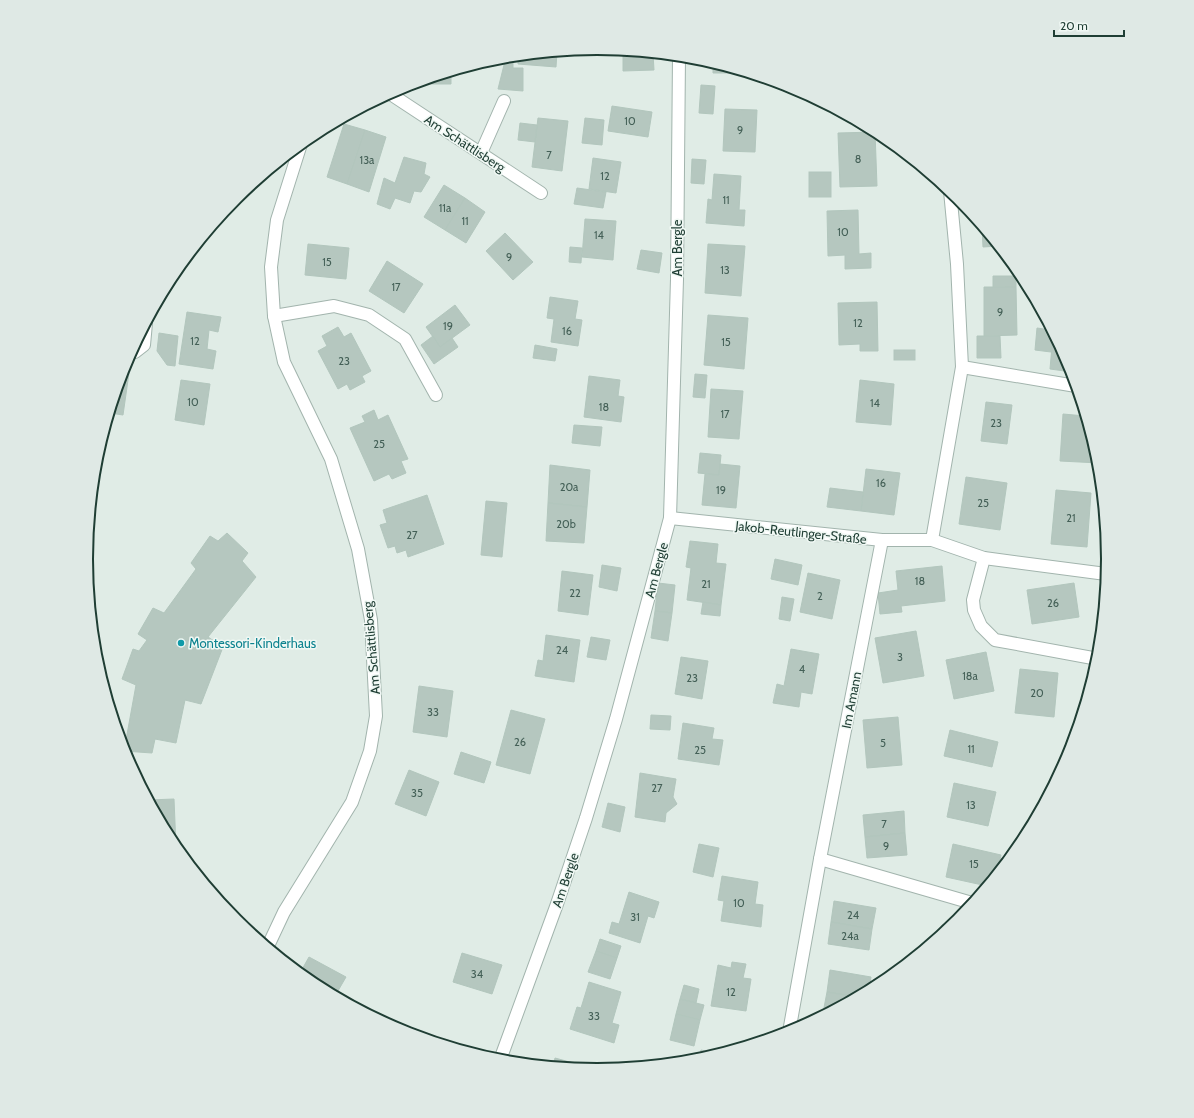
<svg xmlns="http://www.w3.org/2000/svg" width="1194" height="1118" font-family="Cabin,sans-serif">
	<style>
		.building { fill: #b5c7bf; stroke: #b2c6bd }
		.lines { fill: none; stroke-linecap: round; stroke-linejoin: round }
		.minor-casing { stroke: #a2b4ad; stroke-width: 14 }
		.minor { stroke: #fff; stroke-width: 12 }
		.culture-dot { fill: #0f9aa8; stroke: #f0f8f4; stroke-width: 1.5 }
		.labels { text-anchor: middle; stroke-width: 3; stroke-linejoin: round; paint-order: stroke }
		.number-label { font-size: 11px; fill: #446057 }
		.street-label { font-size: 13px; fill: #1f3e34; stroke: #f0f8f4 }
		.culture-label { font-size: 13px; fill: #0d838f; stroke: #f0f8f4; text-anchor: start }
		.rim { fill: none; stroke: #1f3e34; stroke-width: 2 }
	</style>
	<rect width="100%" height="100%" fill="#e0ece6"/>
	<g class="building">
		<path d="M623 51 653 54 654 70 623 71Z"/>
		<path d="M557 52 556 67 518 64V56Z"/>
		<path d="M506 57 513 58V68H523V91L498 89Z"/>
		<path d="M494 59V66L475 65Z"/>
		<path d="M713 63 747 73H713Z"/>
		<path d="M451 72V84H433V77Z"/>
		<path d="M433 77V84L418 83V82Z"/>
		<path d="M701 85 715 86 713 114 699 113Z"/>
		<path d="M612 106 652 112 648 137 608 131Z"/>
		<path d="M725 109 757 110 755 152 723 151Z"/>
		<path d="M538 118 568 121 562 171 532 167Z"/>
		<path d="M585 118 604 120 602 145 582 143Z"/>
		<path d="M520 123 537 125 535 142 518 140Z"/>
		<path d="M344 124 365 130 347 184 327 177Z"/>
		<path d="M365 130 386 137 369 192 347 184Z"/>
		<path d="M875 132 877 186 840 187 838 133Z"/>
		<path d="M404 157 426 163 424 174 430 177 421 192 414 191 410 203 395 198 390 209 377 204 384 178 395 183Z"/>
		<path d="M593 158 621 162 616 193 589 189Z"/>
		<path d="M692 159 706 160 704 184 691 183Z"/>
		<rect x="809" y="172" width="22" height="25"/>
		<path d="M714 174 741 176 739 210H745L744 226 706 223 708 199 712 200Z"/>
		<path d="M444 185 465 198 445 230 424 217Z"/>
		<path d="M577 188 606 192 603 208 574 204Z"/>
		<path d="M465 198 485 212 466 243 445 230Z"/>
		<path d="M858 210 859 254 871 253V268L845 269V255L828 256 827 211Z"/>
		<path d="M585 219 616 221 613 260 582 257Z"/>
		<path d="M982 226 998 246 983 247Z"/>
		<path d="M505 233 533 262 513 280 486 251Z"/>
		<path d="M308 244 349 248 346 279 305 275Z"/>
		<path d="M708 244 745 246 741 296 705 293Z"/>
		<path d="M570 247 582 248 581 263 569 262Z"/>
		<path d="M641 250 662 253 659 273 637 269Z"/>
		<path d="M387 261 423 284 404 313 369 291Z"/>
		<path d="M993 276H1016V287L993 288Z"/>
		<path d="M984 287H1016L1017 335 984 336Z"/>
		<path d="M550 297 578 301 575 319 582 320 578 346 551 342 554 319 547 318Z"/>
		<path d="M877 302 878 351H860V344L839 345 838 303Z"/>
		<path d="M455 305 470 325 440 347 426 327Z"/>
		<path d="M187 312 221 317 218 332 209 330 207 349 216 351 213 369 179 364Z"/>
		<path d="M708 315 748 318 744 369 704 365Z"/>
		<path d="M338 327 344 337 351 333 371 371 362 376 365 382 350 390 347 384 338 389 318 351 327 346 322 336Z"/>
		<path d="M1037 328 1051 330 1053 333 1051 352 1035 350Z"/>
		<path d="M159 333 178 336 175 366 167 365 157 351Z"/>
		<path d="M1053 335 1069 364 1072 372 1050 369Z"/>
		<path d="M433 336 440 347 452 338 458 347 434 364 421 345Z"/>
		<path d="M977 336H1000L1001 358H977Z"/>
		<path d="M535 345 557 349 555 361 533 358Z"/>
		<rect x="894" y="350" width="21" height="10"/>
		<path d="M122 372 129 373 123 415 110 413Z"/>
		<path d="M695 374 707 375 705 398 693 397Z"/>
		<path d="M589 376 620 380 618 396 624 397 621 422 584 417Z"/>
		<path d="M181 380 210 384 204 425 175 420Z"/>
		<path d="M860 380 894 384 891 425 856 422Z"/>
		<path d="M711 389 743 391 739 439 708 437Z"/>
		<path d="M986 402 1012 405 1007 444 981 441Z"/>
		<path d="M374 410 378 420 388 415 408 459 401 461 406 473 392 479 389 474 374 481 350 428 365 422 362 416Z"/>
		<path d="M1063 414 1085 416 1099 463 1060 461Z"/>
		<path d="M574 425 602 427 600 446 572 443Z"/>
		<path d="M700 453 721 455 719 475 698 473Z"/>
		<path d="M720 464 740 466 736 508 702 505 705 474 719 475Z"/>
		<path d="M550 465 590 470 587 507 548 503Z"/>
		<path d="M866 469 900 473 894 515 861 511Z"/>
		<path d="M966 477 1007 483 1000 530 959 524Z"/>
		<path d="M830 488 863 492 861 511 827 507Z"/>
		<path d="M1056 490 1091 493 1087 547 1051 544Z"/>
		<path d="M427 495 444 544 408 557 406 550 397 553 395 546 388 548 380 525 387 523 383 510Z"/>
		<path d="M486 501 507 503 502 557 481 555Z"/>
		<path d="M548 503 587 507 584 543 546 541Z"/>
		<path d="M227 533 248 553 242 561 256 577 208 637 223 647 201 704 185 700 176 743 155 739 152 753 124 751 136 685 122 679 133 649 139 651 147 640 138 634 153 608 164 613 196 569 191 563 210 536 218 541Z"/>
		<path d="M690 541 718 544 716 563 726 564 721 605 687 600 691 568 686 567Z"/>
		<path d="M775 559 802 565 798 585 771 579Z"/>
		<path d="M602 565 621 568 617 591 599 587Z"/>
		<path d="M942 566 945 601 901 606 902 612 880 614 878 593 898 590 896 571Z"/>
		<path d="M562 571 593 575 588 615 558 611Z"/>
		<path d="M808 573 840 580 832 619 800 612Z"/>
		<path d="M658 583 675 585 672 613 655 611Z"/>
		<path d="M1074 583 1079 617 1032 624 1027 590Z"/>
		<path d="M782 597 794 599 790 621 779 619Z"/>
		<path d="M703 602 721 605 720 616 701 614Z"/>
		<path d="M655 611 672 613 668 641 651 638Z"/>
		<path d="M916 631 924 676 883 683 875 638Z"/>
		<path d="M546 635 580 640 574 682 535 676 538 660 543 661Z"/>
		<path d="M591 637 610 640 606 660 587 657Z"/>
		<path d="M791 649 819 654 812 694 801 692 799 707 773 703 777 684 784 686Z"/>
		<path d="M986 652 994 691 954 699 946 660Z"/>
		<path d="M681 657 708 661 702 699 675 694Z"/>
		<path d="M1020 669 1058 673 1054 717 1015 713Z"/>
		<path d="M419 686 453 691 447 737 413 732Z"/>
		<path d="M511 710 545 719 530 774 496 765Z"/>
		<path d="M651 715 671 716 670 730 650 729Z"/>
		<path d="M898 717 902 765 867 768 863 720Z"/>
		<path d="M683 723 714 728 712 739 723 740 719 765 678 759Z"/>
		<path d="M950 730 998 742 992 767 944 756Z"/>
		<path d="M461 752 491 762 484 783 454 774Z"/>
		<path d="M409 770 439 782 426 816 395 804Z"/>
		<path d="M640 773 676 779 673 797 677 804 666 813 665 822 635 817Z"/>
		<path d="M954 783 996 792 988 826 947 817Z"/>
		<path d="M174 799 176 847 149 800Z"/>
		<path d="M608 803 625 807 620 832 602 827Z"/>
		<path d="M904 811 905 833 865 837 863 815Z"/>
		<path d="M905 833 907 855 867 858 865 837Z"/>
		<path d="M699 844 719 848 713 877 693 872Z"/>
		<path d="M953 844 1001 855 997 874 987 886 946 877Z"/>
		<path d="M722 876 758 882 755 904 763 905 761 927 721 921 724 901 718 900Z"/>
		<path d="M629 892 659 902 654 918 648 916 640 943 609 933 612 922 619 924Z"/>
		<path d="M834 901 876 908 872 929 831 922Z"/>
		<path d="M831 922 872 929 869 950 828 944Z"/>
		<path d="M942 925 950 927 939 936Z"/>
		<path d="M600 939 621 946 617 958 596 951Z"/>
		<path d="M596 951 617 958 610 979 588 972Z"/>
		<path d="M462 953 502 965 492 994 453 982Z"/>
		<path d="M309 957 346 977 335 996 313 984 300 973Z"/>
		<path d="M732 962 746 964 743 978 751 979 746 1011 711 1006 718 965 731 968Z"/>
		<path d="M830 970 871 977 869 990 857 997 827 992Z"/>
		<path d="M589 982 621 992 612 1023 619 1025 614 1043 570 1029 577 1007 581 1008Z"/>
		<path d="M684 985 699 989 696 1003 680 999Z"/>
		<path d="M827 992 857 997 826 1013H823Z"/>
		<path d="M680 999 704 1005 700 1020 676 1014Z"/>
		<path d="M676 1014 700 1020 694 1046 670 1040Z"/>
		<path d="M701 1050 718 1054 699 1060Z"/>
		<path d="M555 1058 599 1070 553 1066Z"/>
	</g>
	<g class="lines">
		<g class="minor-casing">
			<g id="minor">
				<path d="M389 93 541 193"/>
				<path d="M481 153 504 101"/>
				<path d="M950 191 957 264 962 367 932 540 984 558 1106 574"/>
				<path d="M274 316 334 306 369 315 405 339 436 395"/>
				<path d="M131 352H135L144 345 146 323"/>
				<path d="M962 367 1076 386"/>
				<path d="M670 518 882 540H932"/>
				<path d="M984 558 973 600 974 610 981 626 995 640 1098 659"/>
				<path d="M820 859 972 903"/>
				<path d="M268 946 284 912 352 802 370 751 376 716 371 620 358 549 331 459 284 362 274 316 271 267 277 220 301 144"/>
				<path d="M789 1032 820 859 882 540"/>
				<path d="M500 1060 557 904 586 818 616 719 670 518 677 279 679 56"/>
			</g>
		</g>
		<use href="#minor" class="minor"/>
	</g>
	<circle class="culture-dot" cx="181" cy="643" r="4"/>
	<g class="labels">
		<g class="number-label">
			<text x="630" y="125">10</text>
			<text x="740" y="134">9</text>
			<text x="549" y="159">7</text>
			<text x="858" y="163">8</text>
			<text x="367" y="164">13a</text>
			<text x="605" y="180">12</text>
			<text x="726" y="204">11</text>
			<text x="445" y="212">11a</text>
			<text x="465" y="225">11</text>
			<text x="843" y="236">10</text>
			<text x="599" y="239">14</text>
			<text x="509" y="261">9</text>
			<text x="327" y="266">15</text>
			<text x="725" y="274">13</text>
			<text x="396" y="291">17</text>
			<text x="1000" y="316">9</text>
			<text x="858" y="327">12</text>
			<text x="448" y="330">19</text>
			<text x="567" y="335">16</text>
			<text x="195" y="345">12</text>
			<text x="726" y="346">15</text>
			<text x="344" y="365">23</text>
			<text x="193" y="406">10</text>
			<text x="875" y="407">14</text>
			<text x="604" y="411">18</text>
			<text x="725" y="418">17</text>
			<text x="996" y="427">23</text>
			<text x="379" y="448">25</text>
			<text x="881" y="487">16</text>
			<text x="569" y="491">20a</text>
			<text x="721" y="494">19</text>
			<text x="983" y="507">25</text>
			<text x="1071" y="522">21</text>
			<text x="566" y="528">20b</text>
			<text x="412" y="539">27</text>
			<text x="920" y="585">18</text>
			<text x="706" y="588">21</text>
			<text x="575" y="597">22</text>
			<text x="820" y="600">2</text>
			<text x="1053" y="607">26</text>
			<text x="562" y="654">24</text>
			<text x="900" y="661">3</text>
			<text x="802" y="673">4</text>
			<text x="970" y="680">18a</text>
			<text x="692" y="682">23</text>
			<text x="1037" y="697">20</text>
			<text x="433" y="716">33</text>
			<text x="520" y="746">26</text>
			<text x="883" y="747">5</text>
			<text x="971" y="753">11</text>
			<text x="700" y="754">25</text>
			<text x="657" y="792">27</text>
			<text x="417" y="797">35</text>
			<text x="971" y="809">13</text>
			<text x="884" y="828">7</text>
			<text x="886" y="850">9</text>
			<text x="974" y="868">15</text>
			<text x="739" y="907">10</text>
			<text x="853" y="919">24</text>
			<text x="635" y="921">31</text>
			<text x="850" y="940">24a</text>
			<text x="477" y="978">34</text>
			<text x="731" y="996">12</text>
			<text x="594" y="1020">33</text>
		</g>
		<g class="street-label">
			<text transform="translate(465 143) rotate(33)" y="5">Am Schättlisberg</text>
			<text transform="translate(677 248) rotate(-90)" y="5">Am Bergle</text>
			<text transform="translate(801 532) rotate(6)" y="5">Jakob-Reutlinger-Straße</text>
			<text transform="translate(656 570) rotate(-75)" y="5">Am Bergle</text>
			<text transform="translate(371 648) rotate(-95)" y="5">Am Schättlisberg</text>
			<text transform="translate(851 700) rotate(-79)" y="5">Im Amann</text>
			<text transform="translate(565 880) rotate(-71)" y="5">Am Bergle</text>
		</g>
		<g class="culture-label">
			<text x="189" y="648">Montessori-Kinderhaus</text>
		</g>
	</g>
	<path d="M0 0H1194V1118H0ZM93 559a504 504 0 1 1 1008 0a504 504 0 1 1-1008 0Z" fill="#dfe9e5" fill-rule="evenodd"/>
	<path class="rim" d="M93 559a504 504 0 1 1 1008 0a504 504 0 1 1-1008 0Z"/>
	<path d="M1054 30v6h70v-6" fill="none" stroke="#1f3e34" stroke-width="2"/>
	<text x="1060" y="30" font-size="12" fill="#1f3e34" stroke="#f0f8f4" stroke-width="3" paint-order="stroke">20 m</text>
</svg>
